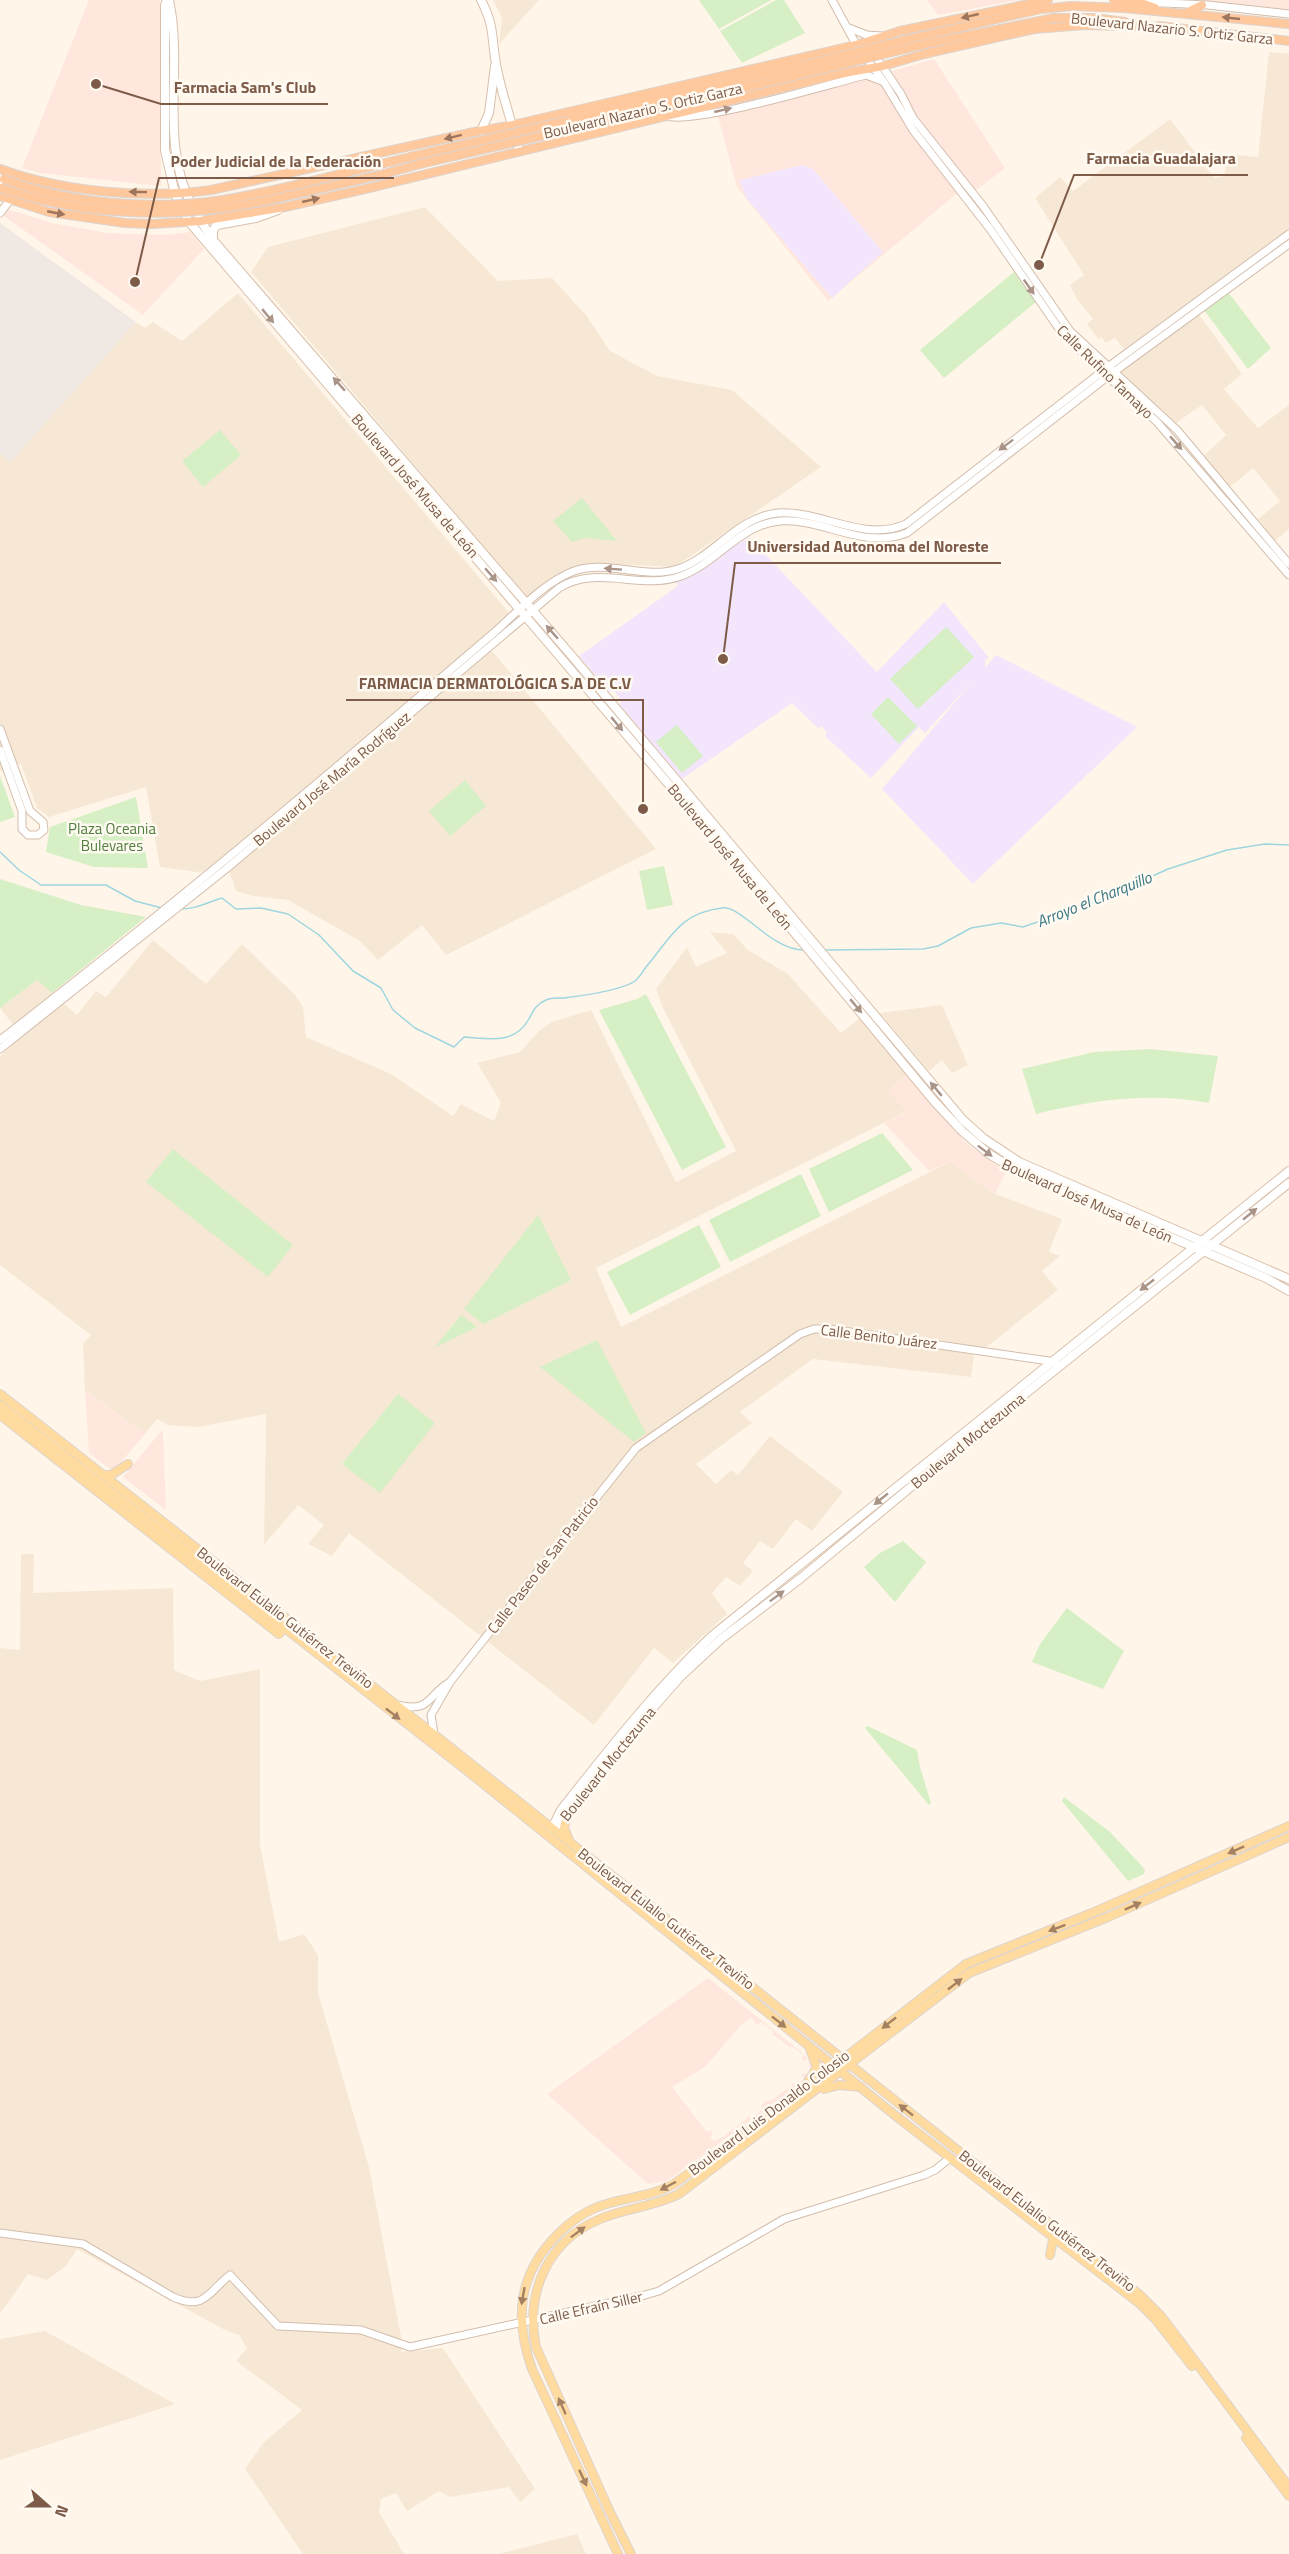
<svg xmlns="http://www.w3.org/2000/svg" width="1289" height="2554" font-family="'Titillium Web',sans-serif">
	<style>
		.residential { fill: #f7e8d6; fill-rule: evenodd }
		.commercial { fill: #ffe7dd; fill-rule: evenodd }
		.industrial { fill: #f0e8e2 }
		.education { fill: #f3e5fc }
		.green { fill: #d6efc5 }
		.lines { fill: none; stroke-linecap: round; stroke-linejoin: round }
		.stream { stroke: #9fd5df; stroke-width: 1.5 }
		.tertiary-casing { stroke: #d3bdac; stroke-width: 9 }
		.secondary-casing { stroke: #d9c0ac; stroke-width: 10 }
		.primary-casing { stroke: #ddd4cf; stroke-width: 10 }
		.trunk-casing { stroke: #ddd4cf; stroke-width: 10 }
		.tertiary { stroke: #fff; stroke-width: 7 }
		.secondary { stroke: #fff; stroke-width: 8 }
		.primary { stroke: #ffdba0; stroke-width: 8 }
		.trunk { stroke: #ffc89d; stroke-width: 8 }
		.trunk-bridge-casing { stroke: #ddd4cf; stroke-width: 10; stroke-linecap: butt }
		.trunk-bridge { stroke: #ffc89d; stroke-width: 8 }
		.oneway { fill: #9e765d }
		.oneway2 { fill: #aa9488 }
		.oneway3 { fill: #a48162 }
		.labels { text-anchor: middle; stroke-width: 5; stroke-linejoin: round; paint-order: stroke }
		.street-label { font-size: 15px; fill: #7d5b48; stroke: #fffaf2 }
		.park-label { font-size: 15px; fill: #4f7e3c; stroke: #fffaf2 }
		.water-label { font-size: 16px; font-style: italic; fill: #3a7884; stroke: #fffaf2 }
		.leader { fill: none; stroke: #7d5b48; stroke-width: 2 }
		.callout-dot { fill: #7d5b48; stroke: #fffaf2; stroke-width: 2 }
		.callout-label { font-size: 16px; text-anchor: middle; font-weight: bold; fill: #7d5b48; stroke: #fffaf2; stroke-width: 5; stroke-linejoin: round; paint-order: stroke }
	</style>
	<rect width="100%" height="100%" fill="#fff6e9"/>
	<g class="residential">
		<path d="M493 0H539L499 44 502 18Z"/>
		<path d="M1269 52 1289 54V229L1124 349 1115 338 1106 343 1101 337 1099 340 1087 324 1093 319 1077 299 1070 285 1084 275 1035 198 1060 177 1073 191 1170 119 1214 178 1225 176 1226 154 1258 157Z"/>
		<path d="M425 207 498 281 552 278 586 315 610 351 657 376 732 390 821 467 675 567 609 564 571 568 553 578 528 599 251 272 268 247Z"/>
		<path d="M238 293 510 614 483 640 656 849 446 955 422 925 378 960 360 941 288 900 253 896 236 891 229 871 197 872 160 867 146 787 49 817 37 808 21 764 0 771V453L10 462 136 322 145 328 153 322 182 341Z"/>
		<path d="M1198 313 1242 374 1224 389 1258 428 1289 405V529L1275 541 1258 519 1280 501 1253 468 1229 488 1204 456 1226 435 1202 405 1176 423 1118 371Z"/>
		<path d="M710 932 733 934 748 950 788 974 841 1033 860 1018 907 1075 888 1091 907 1111 596 1268 621 1327 950 1162 995 1194 1062 1219 1049 1252 1060 1256 1042 1271 1058 1290 983 1350 975 1348 971 1377 813 1359 740 1412 752 1423 696 1464 716 1484 731 1470 738 1475 770 1436 843 1492 812 1531 796 1519 773 1549 760 1541 743 1563 753 1571 740 1586 726 1577 712 1593 727 1614 673 1663 654 1648 594 1725 349 1533 332 1556 308 1544 324 1525 298 1505 264 1545 266 1414 198 1427 168 1425 157 1419 145 1434 85 1390 83 1344 91 1335 0 1265V1056L22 1036 0 1008 37 980 77 1015 96 991 106 997 153 940 206 984 242 944 296 996 303 1007 306 1037 391 1074 453 1116 461 1104 494 1121 501 1103 477 1063 520 1052 539 1031 552 1022 591 1010 676 1182 736 1151 663 1008 656 989 687 947 696 967 727 953ZM460 1316 476 1327 435 1347Z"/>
		<path d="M942 1005 968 1065 952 1073 942 1060 929 1071 880 1013Z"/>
		<path d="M21 1554H34L33 1593 173 1588 174 1670 200 1681 260 1669V1845L279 1942 304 1934 318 1955V1993L369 2167 402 2342 401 2352 443 2348 535 2489 520 2502 509 2487 450 2497 439 2491 407 2511 396 2493 381 2499 379 2512 404 2554H303L245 2469 264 2442 302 2410 236 2361 247 2348 239 2335 225 2330 77 2249 66 2266 47 2280 28 2274 0 2314V1648L20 1650Z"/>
		<path d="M45 2331 175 2404 0 2460V2339Z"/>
		<path d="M577 2534 586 2554H498Z"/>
	</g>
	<g class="commercial">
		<path d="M89 0H160L161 186 40 173 22 168Z"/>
		<path d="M927 0H1020L938 15Z"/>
		<path d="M1184 0H1289V11L1229 5Z"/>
		<path d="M934 59 1005 168 975 191 910 113 892 71Z"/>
		<path d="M866 77 883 85 898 114 960 191 828 301 737 187 717 113Z"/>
		<path d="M7 209 52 223 108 233 167 235 190 232 204 249 143 315 4 216Z"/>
		<path d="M907 1075 966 1143 1006 1172 995 1194 950 1162 929 1171 884 1123 907 1112 888 1091Z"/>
		<path d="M85 1390 145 1434 113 1471 89 1453Z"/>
		<path d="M162 1430 163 1433 166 1510 123 1477Z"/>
		<path d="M708 1978 804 2054 813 2067 805 2081 667 2181 648 2184 547 2094ZM751 2017 757 2025 761 2022 774 2032 772 2036H775L788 2046 789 2049 791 2046 804 2055 802 2059 804 2061 808 2059 810 2070 808 2075 804 2073 801 2075 804 2079 795 2086 792 2082V2085L770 2101 769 2100 761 2105 763 2109 751 2118 748 2115 747 2118 724 2136 714 2141 710 2137 713 2134 711 2130 707 2132 672 2087 705 2067 740 2026Z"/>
	</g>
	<path class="industrial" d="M0 223 136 322 10 462 0 453Z"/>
	<g class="education">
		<path d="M803 165 813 169 883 252 832 298 747 199 739 180Z"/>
		<path d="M749 537 877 672 944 602 989 658 985 660V668L996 655 1137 727 973 884 882 789 972 682 925 733 919 727 871 778 825 736 827 733 821 726 818 728 792 703 682 779 619 704 622 701 613 690 609 692 579 656 678 586 675 581 689 576Z"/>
	</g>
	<g class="green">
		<path d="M699 0H771L719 29Z"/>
		<path d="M776 0H784L805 33 742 63 720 31Z"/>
		<path d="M1014 272 1036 302 944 378 920 350Z"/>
		<path d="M1228 292 1271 348 1248 369 1204 310Z"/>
		<path d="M220 430 241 455 203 487 182 461Z"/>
		<path d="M582 498 617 541 585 538 572 542 553 521Z"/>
		<path d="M946 627 974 657 918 709 890 679Z"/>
		<path d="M888 697 917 726 899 744 871 714Z"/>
		<path d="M677 725 703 756 682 773 656 742Z"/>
		<path d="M0 776 15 817 0 822Z"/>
		<path d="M465 780 486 806 450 836 429 811Z"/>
		<path d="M136 797 148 868 94 867 46 852 50 827Z"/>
		<path d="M664 866 673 905 647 910 639 871Z"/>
		<path d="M0 879 81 905 146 917 52 993 37 980 0 1008Z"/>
		<path d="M646 994 726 1147 682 1170 599 1010 637 999Z"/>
		<path d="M1150 1049 1218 1056 1209 1103C1150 1092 1093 1100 1036 1114L1022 1069 1094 1052Z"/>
		<path d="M882 1133 913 1170 829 1212 809 1169Z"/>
		<path d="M173 1149 293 1245 268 1277 146 1182Z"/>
		<path d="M801 1174 821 1216 730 1262 709 1220Z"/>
		<path d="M538 1215 571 1280 483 1324 464 1309Z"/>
		<path d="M699 1225 721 1267 630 1315 607 1272Z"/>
		<path d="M461 1315 477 1327 434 1348Z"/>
		<path d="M597 1340 646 1433 634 1442 540 1367Z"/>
		<path d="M398 1394 435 1423 380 1493 342 1464Z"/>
		<path d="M903 1541 926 1562 895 1602 864 1567 880 1553Z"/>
		<path d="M1067 1608 1124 1651 1103 1689 1032 1662 1040 1644Z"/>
		<path d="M868 1726 917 1750 920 1767 931 1803 929 1805 865 1728Z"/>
		<path d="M1064 1797 1110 1832 1141 1865 1145 1870 1144 1874 1128 1881 1062 1801Z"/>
	</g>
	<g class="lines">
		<g class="stream">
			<path d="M0 852 19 870 41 885H106L135 901 162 908"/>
			<path d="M179 909C197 909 205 903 222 898L236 909 261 908 288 914 319 935 353 971 381 988 393 1010 415 1028 454 1047 464 1037C489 1039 514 1045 529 1019 533 1011 536 1004 546 1000 551 997 558 998 564 998 580 996 622 990 635 981 639 978 643 971 646 967 671 938 679 913 722 908 742 905 771 951 805 950"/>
			<path d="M825 950 923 949 938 946 971 928 1001 923 1023 927 1052 917 1088 905 1168 869 1227 850 1265 844 1289 845"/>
		</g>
		<g class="tertiary-casing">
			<g id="tertiary">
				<path d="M832 0 858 48"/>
				<path d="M1142 2 1208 5 1289 14"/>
				<path d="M849 28 867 35 881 36"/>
				<path d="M874 54 901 94 913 118 983 206 1070 331 1177 430 1289 564"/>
				<path d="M865 56 884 82 913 130 990 229 1064 336 1157 422 1289 575"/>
				<path d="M666 116C695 125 829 84 866 75L882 81"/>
				<path d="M0 213 10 200"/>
				<path d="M0 729 30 811 43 822 44 830 38 835H28L22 829V811L0 750"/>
				<path d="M0 1040C136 935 269 825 400 713 432 686 464 658 496 631 519 610 545 582 574 571 607 559 645 580 678 569 714 557 737 517 778 513 822 510 863 543 906 524L1108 367 1289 234"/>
				<path d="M0 1049 226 869 559 588C598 564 641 591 681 576 717 563 740 524 780 521 825 518 861 550 907 533L1107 377 1289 244"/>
				<path d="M397 1705C432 1713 426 1696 450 1682"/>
				<path d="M434 1734 431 1715 450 1682 636 1448 800 1334 814 1329H829L1056 1362"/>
				<path d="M0 2233 83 2244 173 2297C205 2311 208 2292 230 2275L278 2326 361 2330 410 2347 645 2295 659 2291 784 2219 924 2175 935 2170 950 2158"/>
			</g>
		</g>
		<g class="secondary-casing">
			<g id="secondary">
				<path d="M167 0 165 5V150L175 194 190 223 764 896 934 1101 962 1131 989 1154 1019 1172 1266 1278 1289 1291"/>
				<path d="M169 0C184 69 158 143 193 208"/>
				<path d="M481 0C495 27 491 36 496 64 501 93 512 121 519 151"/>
				<path d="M481 131 489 113 495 66"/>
				<path d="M199 218 213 240 571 655 963 1120 983 1138 1019 1162 1289 1279"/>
				<path d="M213 238V230L217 225 256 218 278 210"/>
				<path d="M552 1828 561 1810C609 1749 656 1689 713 1635L1289 1171"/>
				<path d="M552 1828 560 1824 652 1709 681 1676 721 1639 801 1578 976 1433 1289 1183"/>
			</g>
		</g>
		<g class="primary-casing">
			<g id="primary">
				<path d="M0 1394 441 1740 1140 2295 1161 2316 1180 2341 1289 2487"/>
				<path d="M0 1405 465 1769 901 2120 1139 2303 1156 2320 1192 2366"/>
				<path d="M0 1415 279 1634 283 1628"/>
				<path d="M104 1475H111L128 1464"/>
				<path d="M567 1816 564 1828 569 1840"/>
				<path d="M808 2082 817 2067 810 2049"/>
				<path d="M824 2089 839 2085 861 2087"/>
				<path d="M1050 2255 1054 2235"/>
				<path d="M1246 2438 1289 2496"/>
				<path d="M618 2554 532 2369C514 2317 518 2274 558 2234 569 2223 581 2214 595 2208 621 2197 649 2198 674 2184L799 2093 966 1964 1092 1913 1289 1826"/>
				<path d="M631 2554 609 2510 536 2347C525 2293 547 2241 600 2219 626 2208 653 2207 679 2194L969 1973 1108 1917 1289 1837"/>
			</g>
		</g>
		<g class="trunk-casing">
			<g id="trunk">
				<path d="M1114 0 1138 2 1155 8"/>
				<path d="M1186 13 1202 5"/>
				<path d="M1159 26 1289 41"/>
				<path d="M905 40 1041 9 1072 6 1124 8 1289 24"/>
				<path d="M921 45 1054 18H1094L1125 22"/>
				<path d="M631 115 802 74"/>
				<path d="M570 120 801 66"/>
				<path d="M381 164 435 151"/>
				<path d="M0 169C63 192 145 199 211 190L474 132 513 125 856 45 900 31 1048 0"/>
				<path d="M380 175 420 164"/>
				<path d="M0 196 49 212 125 223 152 224 201 221 285 207 365 189 844 73 883 66 924 54 1034 29 1085 25 1163 27"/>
			</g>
		</g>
		<use href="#tertiary" class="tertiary"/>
		<use href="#secondary" class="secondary"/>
		<use href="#primary" class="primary"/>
		<use href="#trunk" class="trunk"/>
		<g class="trunk-bridge-casing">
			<g id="trunk-bridge">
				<path d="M801 66 905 40"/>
				<path d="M802 74 921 45"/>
				<path d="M435 151 570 120"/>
				<path d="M420 164 631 115"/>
				<path d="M4 179C65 203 151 210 216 201 271 193 326 177 381 164"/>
				<path d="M1 188C71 212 149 218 223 208 275 201 328 186 380 175"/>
			</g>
		</g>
		<use href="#trunk-bridge" class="trunk-bridge"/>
	</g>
	<defs><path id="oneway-solid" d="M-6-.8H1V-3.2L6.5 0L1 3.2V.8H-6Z" transform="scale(1.5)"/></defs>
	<g class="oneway">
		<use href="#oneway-solid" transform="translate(970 16) rotate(167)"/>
		<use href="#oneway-solid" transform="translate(1231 18) rotate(-174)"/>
		<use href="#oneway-solid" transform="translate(453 137) rotate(166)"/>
		<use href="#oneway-solid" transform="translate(138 192) rotate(-179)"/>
		<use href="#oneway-solid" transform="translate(311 200) rotate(-13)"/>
		<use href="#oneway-solid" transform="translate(56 213) rotate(11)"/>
	</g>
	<g class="oneway2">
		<use href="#oneway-solid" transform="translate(723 110) rotate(-13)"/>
		<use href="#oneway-solid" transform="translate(1029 287) rotate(55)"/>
		<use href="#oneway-solid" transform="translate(268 316) rotate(50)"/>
		<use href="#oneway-solid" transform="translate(339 384) rotate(-131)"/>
		<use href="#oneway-solid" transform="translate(1176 443) rotate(49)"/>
		<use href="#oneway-solid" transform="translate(1006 445) rotate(143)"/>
		<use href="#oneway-solid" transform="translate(613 569) rotate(-176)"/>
		<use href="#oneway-solid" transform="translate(491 575) rotate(49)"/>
		<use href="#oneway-solid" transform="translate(552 632) rotate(-131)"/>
		<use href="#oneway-solid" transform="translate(617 724) rotate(50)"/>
		<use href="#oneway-solid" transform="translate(856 1006) rotate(50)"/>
		<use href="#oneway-solid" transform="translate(936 1089) rotate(-130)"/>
		<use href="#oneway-solid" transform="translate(985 1151) rotate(37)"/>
		<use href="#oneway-solid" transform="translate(1250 1214) rotate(-39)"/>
		<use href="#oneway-solid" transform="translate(1147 1285) rotate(142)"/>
		<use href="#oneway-solid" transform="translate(881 1499) rotate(141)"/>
		<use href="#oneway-solid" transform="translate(777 1596) rotate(-37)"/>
	</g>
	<g class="oneway3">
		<use href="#oneway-solid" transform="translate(393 1714) rotate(38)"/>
		<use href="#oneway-solid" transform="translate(1236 1850) rotate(156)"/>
		<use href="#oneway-solid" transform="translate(1133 1906) rotate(-24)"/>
		<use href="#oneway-solid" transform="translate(1057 1928) rotate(159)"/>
		<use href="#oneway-solid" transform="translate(955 1984) rotate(-38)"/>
		<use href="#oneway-solid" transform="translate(779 2022) rotate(38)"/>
		<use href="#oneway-solid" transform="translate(889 2023) rotate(142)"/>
		<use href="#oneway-solid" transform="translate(906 2110) rotate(-142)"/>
		<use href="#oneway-solid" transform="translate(668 2186) rotate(152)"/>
		<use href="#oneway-solid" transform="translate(578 2232) rotate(-37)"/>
		<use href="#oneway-solid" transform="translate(523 2296) rotate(100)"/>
		<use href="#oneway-solid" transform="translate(562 2406) rotate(-114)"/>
		<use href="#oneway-solid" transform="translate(583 2478) rotate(65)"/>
	</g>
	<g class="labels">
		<g class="street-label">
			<text transform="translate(1172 29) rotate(6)" y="5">Boulevard Nazario S. Ortiz Garza</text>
			<text transform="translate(643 111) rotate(-13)" y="5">Boulevard Nazario S. Ortiz Garza</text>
			<text transform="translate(1105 372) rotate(44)" y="5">Calle Rufino Tamayo</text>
			<text transform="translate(415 486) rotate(49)" y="5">Boulevard José Musa de León</text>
			<text transform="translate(332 779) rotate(-40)" y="5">Boulevard José María Rodríguez</text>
			<text transform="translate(730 857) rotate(50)" y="5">Boulevard José Musa de León</text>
			<text transform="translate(1087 1201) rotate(24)" y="5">Boulevard José Musa de León</text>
			<text transform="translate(879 1337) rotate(7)" y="5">Calle Benito Juárez</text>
			<text transform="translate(968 1441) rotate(-39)" y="5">Boulevard Moctezuma</text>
			<text transform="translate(543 1565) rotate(-52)" y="5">Calle Paseo de San Patricio</text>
			<text transform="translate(285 1618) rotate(38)" y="5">Boulevard Eulalio Gutiérrez Treviño</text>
			<text transform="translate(608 1764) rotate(-51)" y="5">Boulevard Moctezuma</text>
			<text transform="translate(666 1919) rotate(38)" y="5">Boulevard Eulalio Gutiérrez Treviño</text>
			<text transform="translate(769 2113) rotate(-37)" y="5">Boulevard Luis Donaldo Colosio</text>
			<text transform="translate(1047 2221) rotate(38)" y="5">Boulevard Eulalio Gutiérrez Treviño</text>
			<text transform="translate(591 2308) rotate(-13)" y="5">Calle Efraín Siller</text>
		</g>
		<g class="park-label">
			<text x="112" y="834">Plaza Oceania<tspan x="112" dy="17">Bulevares</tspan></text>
		</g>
		<g class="water-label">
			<text transform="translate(1094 899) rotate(-22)" y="6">Arroyo el Charquillo</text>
		</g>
	</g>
	<path class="leader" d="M96 84L161 104H328M1039 265L1074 175H1248M135 282L159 178H394M723 659L735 563H1001M643 809L643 700H346"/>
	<g class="callout-dot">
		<circle cx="96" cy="84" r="6"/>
		<circle cx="1039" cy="265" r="6"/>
		<circle cx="135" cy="282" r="6"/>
		<circle cx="723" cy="659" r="6"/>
		<circle cx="643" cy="809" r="6"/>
	</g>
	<g class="callout-label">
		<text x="245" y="93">Farmacia Sam's Club</text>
		<text x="1161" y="164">Farmacia Guadalajara</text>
		<text x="276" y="167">Poder Judicial de la Federación</text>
		<text x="868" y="552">Universidad Autonoma del Noreste</text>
		<text x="495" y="689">FARMACIA DERMATOLÓGICA S.A DE C.V</text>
	</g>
	<g transform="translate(48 2506) rotate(111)" stroke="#fffaf2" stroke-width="4.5" paint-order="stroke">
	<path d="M0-4.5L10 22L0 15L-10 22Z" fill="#7d5b48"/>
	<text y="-9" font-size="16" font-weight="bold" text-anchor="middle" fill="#7d5b48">N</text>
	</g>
</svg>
